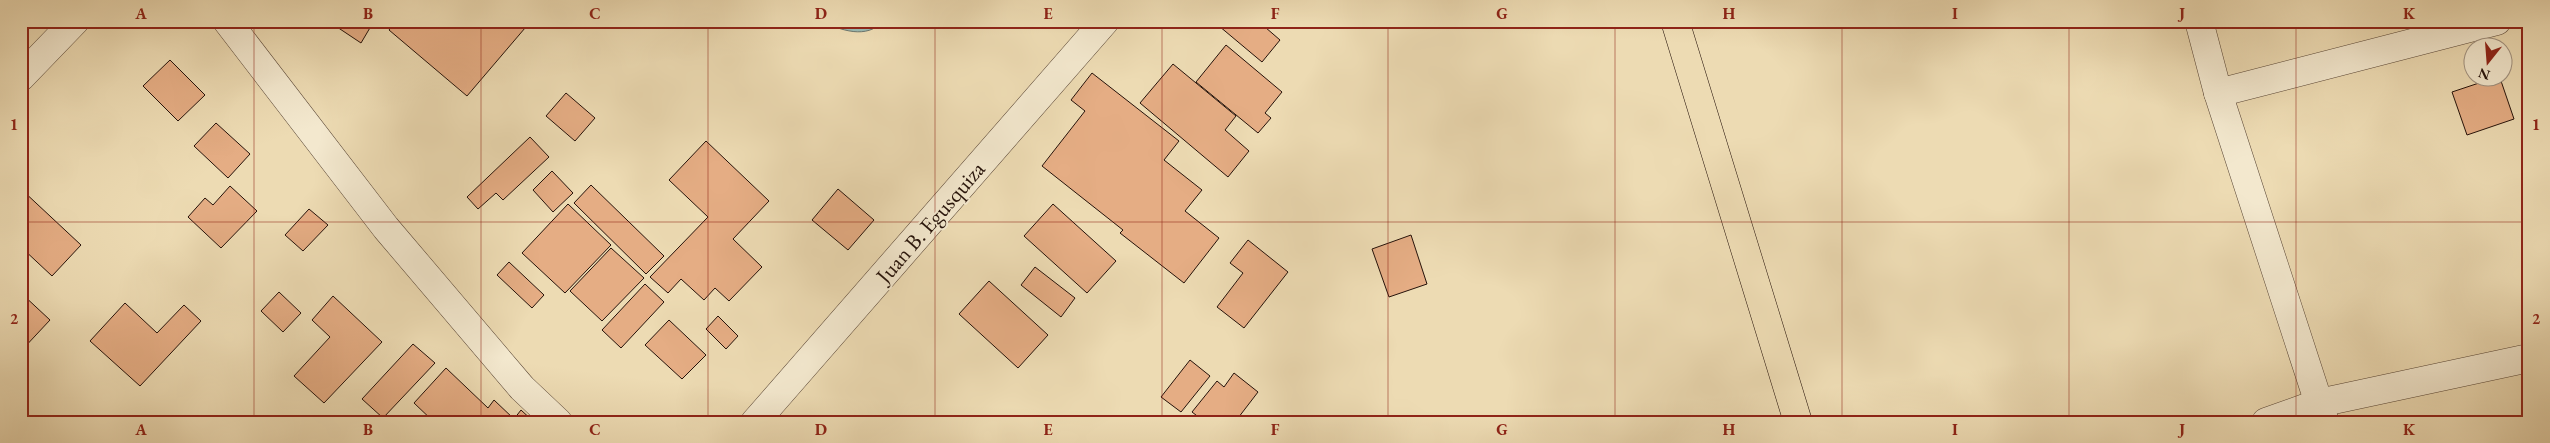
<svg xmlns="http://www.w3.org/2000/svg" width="2550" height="443" font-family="'EB Garamond',serif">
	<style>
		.water { fill: #9abab3; stroke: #6b776f }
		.building { fill: #e5ad84; stroke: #25120a }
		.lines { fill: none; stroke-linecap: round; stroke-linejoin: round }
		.minor-casing { stroke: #574434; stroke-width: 29 }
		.highway-casing { stroke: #25120a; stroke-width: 29 }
		.minor { stroke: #f3e8ce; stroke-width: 28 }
		.highway { stroke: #eddbb3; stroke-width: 28 }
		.grid { fill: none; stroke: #8f2418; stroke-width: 1; stroke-opacity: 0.55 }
		.labels { text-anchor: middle; stroke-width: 4; stroke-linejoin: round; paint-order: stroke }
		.street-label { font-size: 22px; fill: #25120a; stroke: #f3e8ce }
		.neatline { fill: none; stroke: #8f2418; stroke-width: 2 }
		.grid-label { font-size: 16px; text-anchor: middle; font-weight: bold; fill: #8f2418 }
	</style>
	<rect width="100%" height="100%" fill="#eddbb3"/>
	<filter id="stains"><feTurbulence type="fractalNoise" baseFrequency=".004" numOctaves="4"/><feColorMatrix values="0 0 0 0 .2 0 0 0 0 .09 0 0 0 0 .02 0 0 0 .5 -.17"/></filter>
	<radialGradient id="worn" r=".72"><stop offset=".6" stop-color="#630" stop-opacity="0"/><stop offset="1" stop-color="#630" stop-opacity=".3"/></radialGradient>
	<path class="water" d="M821 21H883C867 40 840 30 821 21Z"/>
	<g class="building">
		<path d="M328 21H374L361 43Z"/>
		<path d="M396 21H531L467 96 389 30Z"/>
		<path d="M1213 21H1258L1280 40 1262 62Z"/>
		<path d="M1226 45 1282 92 1265 113 1271 118 1258 133 1196 82Z"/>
		<path d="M170 60 205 95 178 121 143 86Z"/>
		<path d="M1173 64 1236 116 1225 130 1249 151 1228 177 1140 103Z"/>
		<path d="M1092 73 1179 141 1164 160 1202 190 1185 211 1219 238 1184 283 1120 233 1123 230 1042 166 1085 111 1071 100Z"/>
		<path d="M2494 78H2500L2514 119 2467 135 2452 92Z"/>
		<path d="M566 93 595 118 575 141 546 116Z"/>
		<path d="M216 123 250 154 228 178 194 146Z"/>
		<path d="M530 137 549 157 503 200 496 193 478 209 467 197Z"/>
		<path d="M706 141 769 201 733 239 762 267 729 301 715 288 704 300 681 279 668 293 650 277 708 217 669 180Z"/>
		<path d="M552 171 573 193 553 212 533 190Z"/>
		<path d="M591 185 664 256 646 274 574 203Z"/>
		<path d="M230 186 257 211 221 248 188 217 205 198 213 205Z"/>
		<path d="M21 189 81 245 52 276 21 247Z"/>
		<path d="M838 189 874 220 848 250 812 220Z"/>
		<path d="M568 204 611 245 565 293 522 253Z"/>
		<path d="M1053 204 1116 261 1087 293 1024 236Z"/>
		<path d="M309 209 328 225 303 251 285 235Z"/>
		<path d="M1411 235 1427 284 1389 297 1372 249Z"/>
		<path d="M1248 240 1288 272 1244 328 1217 307 1243 273 1230 263Z"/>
		<path d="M611 248 644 278 602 321 570 291Z"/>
		<path d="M509 262 544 295 532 308 497 275Z"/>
		<path d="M1035 267 1075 298 1061 317 1021 285Z"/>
		<path d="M989 281 1048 335 1018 368 959 314Z"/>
		<path d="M645 284 664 302 621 348 602 330Z"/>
		<path d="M279 292 301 313 283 332 261 311Z"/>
		<path d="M21 293 50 320 21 351Z"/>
		<path d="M333 296 382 342 324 403 294 376 330 337 312 320Z"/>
		<path d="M125 303 157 333 184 305 201 321 140 386 90 341Z"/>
		<path d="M718 316 738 336 726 349 706 329Z"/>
		<path d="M669 320 706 355 682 379 645 345Z"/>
		<path d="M413 344 435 363 383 418 362 399Z"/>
		<path d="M1190 360 1210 376 1181 412 1161 397Z"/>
		<path d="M446 368 488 408 494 400 514 419 521 410 534 422H434L414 403Z"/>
		<path d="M1234 373 1258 392 1235 422H1205L1192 412 1217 381 1224 387Z"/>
	</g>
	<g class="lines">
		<g class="minor-casing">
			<g id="minor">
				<path d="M227 21 386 228 522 388 558 422"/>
				<path d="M2199 21 2218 93 2325 422"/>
				<path d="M21 77 75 21"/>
				<path d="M2218 93 2497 21"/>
				<path d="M755 422 1105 21"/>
				<path d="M2266 422 2319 403 2529 358"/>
			</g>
		</g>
		<g class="highway-casing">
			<path id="highway" d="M1675 21 1798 422"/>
		</g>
		<use href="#minor" class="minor"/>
		<use href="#highway" class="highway"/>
	</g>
	<path class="grid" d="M254 21V422M481 21V422M708 21V422M935 21V422M1162 21V422M1388 21V422M1615 21V422M1842 21V422M2069 21V422M2296 21V422M21 222H2529"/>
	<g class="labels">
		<g class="street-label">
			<text transform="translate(930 222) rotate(-49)" y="8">Juan B. Egusquiza</text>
		</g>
	</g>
	<rect width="2550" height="443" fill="none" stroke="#eddbb3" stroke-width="55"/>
	<g transform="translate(2488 62) rotate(197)"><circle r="24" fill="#f3e8ce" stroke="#a19280"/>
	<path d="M0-4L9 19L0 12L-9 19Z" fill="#8f2418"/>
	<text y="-8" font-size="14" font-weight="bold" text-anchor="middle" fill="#25120a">N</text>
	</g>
	<rect x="28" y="28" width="2494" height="388" class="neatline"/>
	<g class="grid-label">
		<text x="141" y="19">A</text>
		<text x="368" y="19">B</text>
		<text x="595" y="19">C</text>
		<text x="821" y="19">D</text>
		<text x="1048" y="19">E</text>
		<text x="1275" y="19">F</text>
		<text x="1502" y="19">G</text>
		<text x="1729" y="19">H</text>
		<text x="1955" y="19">I</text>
		<text x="2182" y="19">J</text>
		<text x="2409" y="19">K</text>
		<text x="14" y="130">1</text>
		<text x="2536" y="130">1</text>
		<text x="14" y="324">2</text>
		<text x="2536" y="324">2</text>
		<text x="141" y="435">A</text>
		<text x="368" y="435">B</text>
		<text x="595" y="435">C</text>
		<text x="821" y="435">D</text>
		<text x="1048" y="435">E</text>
		<text x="1275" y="435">F</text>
		<text x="1502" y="435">G</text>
		<text x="1729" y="435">H</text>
		<text x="1955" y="435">I</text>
		<text x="2182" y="435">J</text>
		<text x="2409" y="435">K</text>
	</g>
	<rect width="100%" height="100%" filter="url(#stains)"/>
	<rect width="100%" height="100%" fill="url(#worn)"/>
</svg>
